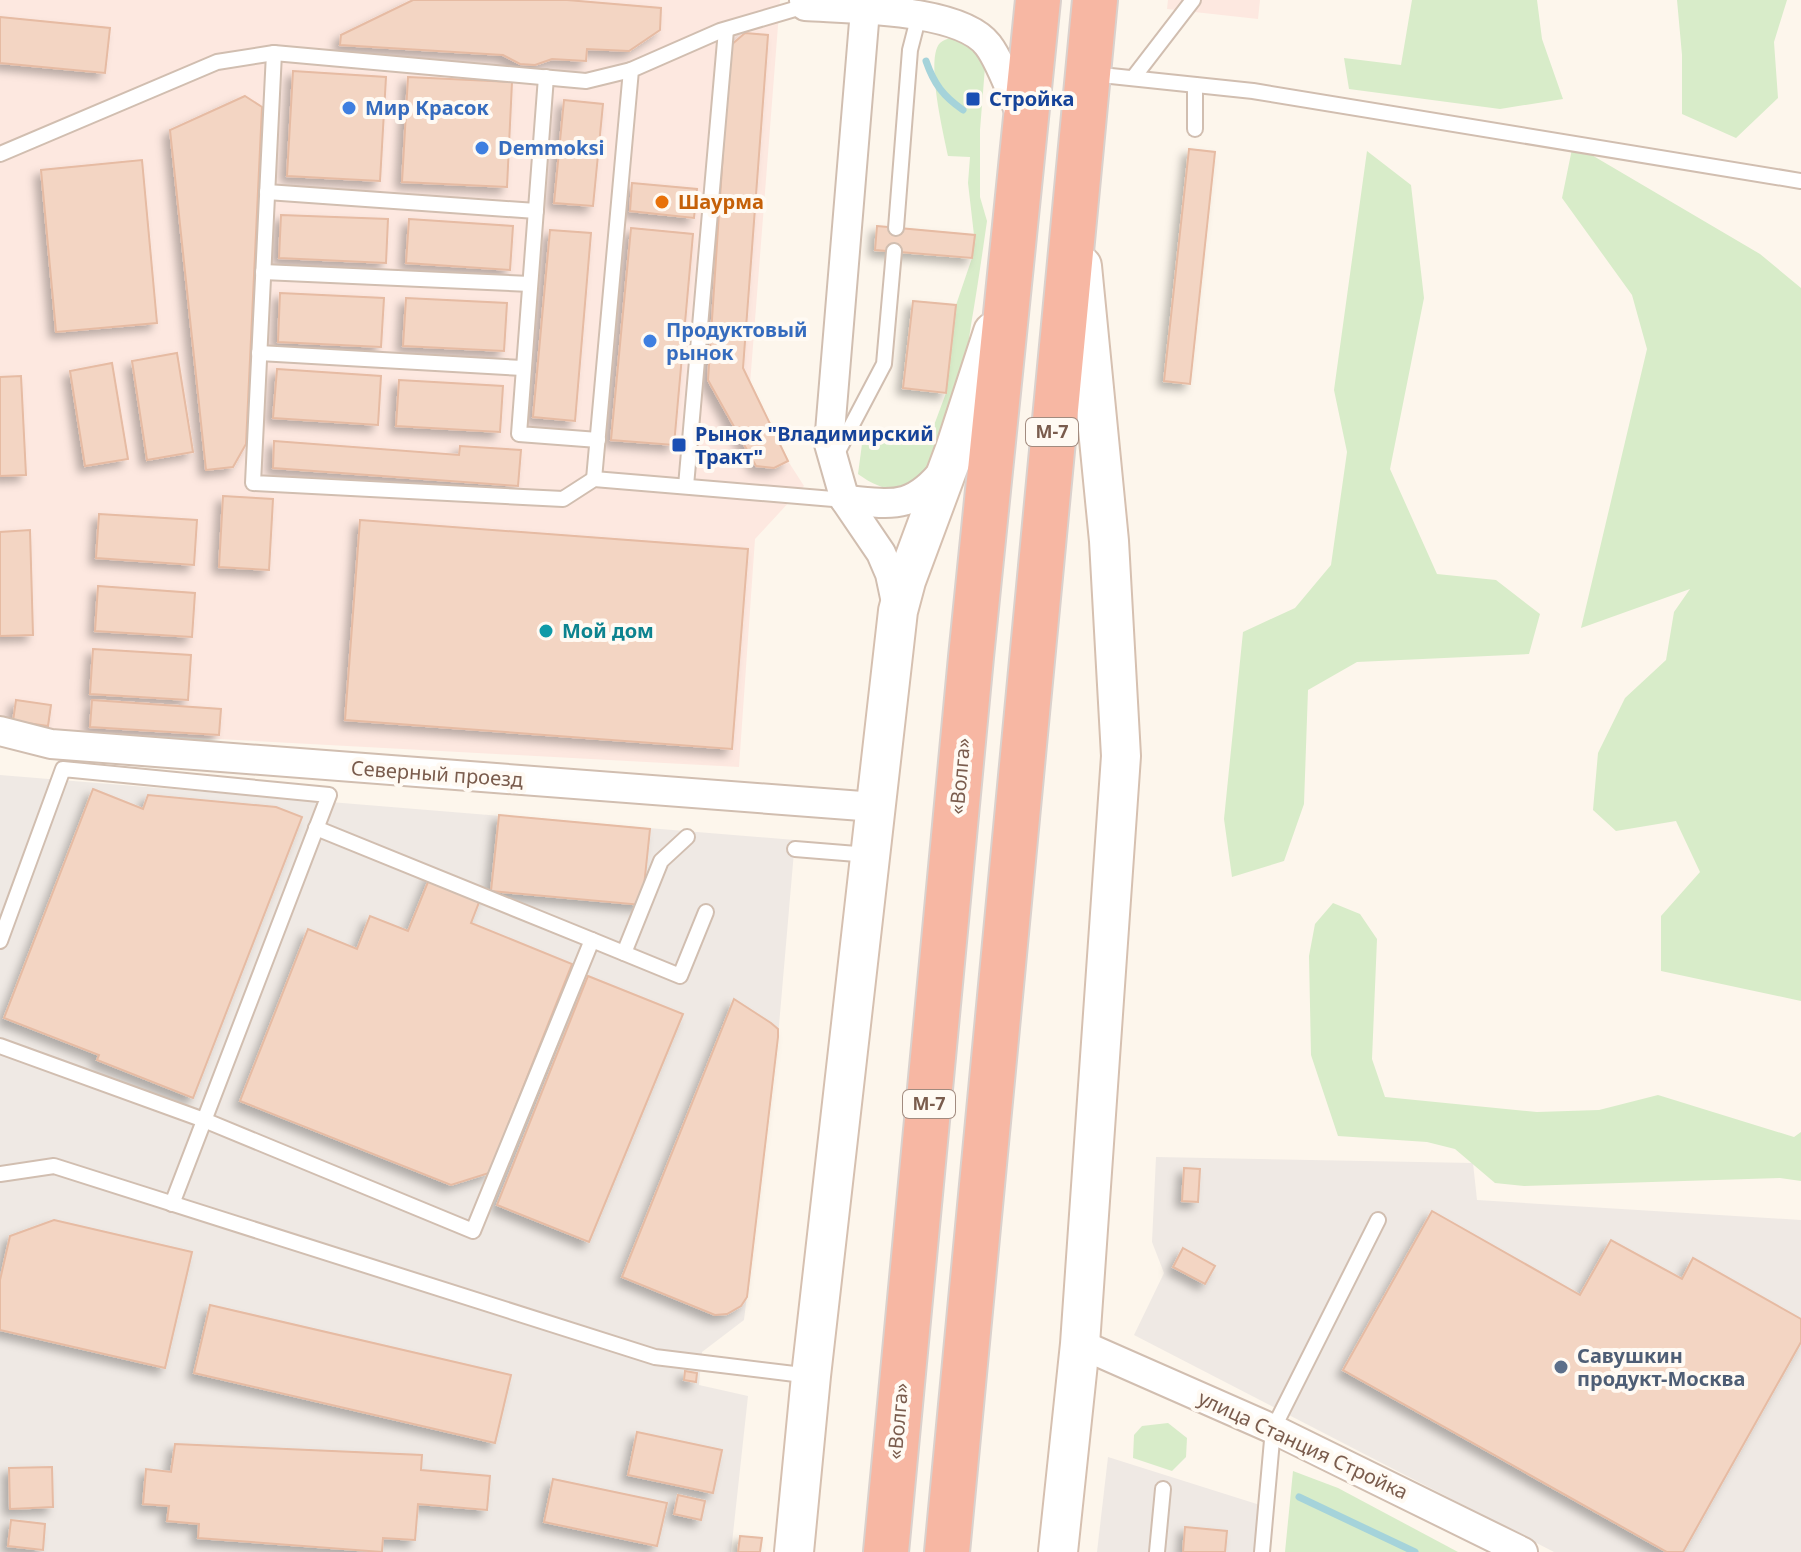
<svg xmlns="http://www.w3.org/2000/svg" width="1801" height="1552" font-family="'Noto Sans',sans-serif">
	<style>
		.commercial { fill: #fde8e0 }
		.industrial { fill: #efe9e4 }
		.green { fill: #d8ecc9 }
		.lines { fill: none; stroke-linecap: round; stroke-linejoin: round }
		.stream { stroke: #a5d3da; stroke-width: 7 }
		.building { fill: #f3d5c3; stroke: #e6bba3; stroke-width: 2; filter: url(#shadow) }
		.lane-casing { stroke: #d1beb0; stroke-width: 18 }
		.street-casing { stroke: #d1beb0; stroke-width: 32 }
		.secondary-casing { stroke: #d6c0b0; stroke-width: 42 }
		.highway-casing { stroke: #dad1cd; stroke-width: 48 }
		.lane { stroke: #fff; stroke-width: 14 }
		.street { stroke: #fff; stroke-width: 28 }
		.secondary { stroke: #fff; stroke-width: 38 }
		.highway { stroke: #f7b7a3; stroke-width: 44 }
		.transit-dot { fill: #1a4fb4; stroke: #fffaf3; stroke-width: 3 }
		.shop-dot { fill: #3f7fe0; stroke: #fffaf3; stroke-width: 3 }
		.food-dot { fill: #e8710a; stroke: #fffaf3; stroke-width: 3 }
		.culture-dot { fill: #0f9aa8; stroke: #fffaf3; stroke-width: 3 }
		.service-dot { fill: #5c6f8a; stroke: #fffaf3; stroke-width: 3 }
		.labels { text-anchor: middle; stroke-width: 8; stroke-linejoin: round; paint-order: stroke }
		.shield { fill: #fffaf3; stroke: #a28b7f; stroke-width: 2 }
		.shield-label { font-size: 18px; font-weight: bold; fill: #7a5c4d }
		.transit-label { font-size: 20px; font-weight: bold; fill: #164399; stroke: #fffaf3; text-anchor: start }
		.shop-label { font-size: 20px; font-weight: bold; fill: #366cbe; stroke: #fffaf3; text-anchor: start }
		.food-label { font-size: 20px; font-weight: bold; fill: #c56008; stroke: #fffaf3; text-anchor: start }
		.culture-label { font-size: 20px; font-weight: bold; fill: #0d838f; stroke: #fffaf3; text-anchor: start }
		.street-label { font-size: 20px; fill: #7a5c4d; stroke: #fffaf3 }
		.service-label { font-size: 20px; font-weight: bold; fill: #4e5e75; stroke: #fffaf3; text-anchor: start }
	</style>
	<defs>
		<filter id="shadow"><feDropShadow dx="-6" dy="6" stdDeviation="4" flood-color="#0004"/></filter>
	</defs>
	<rect width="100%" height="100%" fill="#fdf6ec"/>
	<g class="commercial">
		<path d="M0 0H780L750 384 788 461 804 486 755 539 739 767 49 730 0 718Z"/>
		<path d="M1168 0H1260L1258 19 1167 9Z"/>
	</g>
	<g class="industrial">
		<path d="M0 775 795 840 778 1037 744 1320 702 1352 699 1385 748 1396 731 1552H0Z"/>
		<path d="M1156 1157 1473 1163 1477 1200 1801 1220V1552H1554L1134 1335 1164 1273 1152 1242Z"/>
		<path d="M1108 1457 1260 1505 1255 1552H1097Z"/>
	</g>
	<g class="green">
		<path d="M1412 0H1537L1542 39 1563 99 1500 109 1349 89 1344 58 1401 65Z"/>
		<path d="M1677 0H1787L1774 42 1778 98 1736 138 1682 114V55Z"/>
		<path d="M957 35 974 44 985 67 980 130V197L987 221C982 256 977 290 971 325 963 378 944 538 858 474L862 444 891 430 930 436 946 393 956 305 972 258 974 235 968 183 970 157 948 156C944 136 925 58 940 43 943 40 952 37 957 35Z"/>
		<path d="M1573 144 1760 254 1801 288V1001L1661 971V916L1700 872 1676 821 1616 831 1593 810 1598 753 1625 698 1666 660 1674 612 1690 589 1581 628 1647 349 1632 295 1562 198Z"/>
		<path d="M1367 151 1411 185 1424 298 1390 469 1437 574 1496 580 1540 614 1529 654 1357 662 1308 690 1304 804 1284 861 1232 877 1224 819 1243 632 1295 608 1331 565 1347 452 1334 390Z"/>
		<path d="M1333 903 1360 914 1377 939 1372 1059 1385 1097 1537 1112 1599 1110 1658 1095 1794 1137 1801 1132V1181L1780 1178 1524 1186 1495 1183 1455 1149 1427 1142 1338 1136 1311 1055 1309 956 1315 924Z"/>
		<path d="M1168 1423 1187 1438 1186 1457 1172 1471 1133 1458 1134 1435 1142 1426Z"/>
		<path d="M1293 1471 1338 1488 1458 1552H1285Z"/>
	</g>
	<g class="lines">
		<g class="stream">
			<path d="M926 61C934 84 943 96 963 110"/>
			<path d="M1299 1497 1415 1552"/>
		</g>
	</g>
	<g class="building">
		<path d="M413 0H567L661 8 660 30 629 51 587 49 586 61 552 59 535 65 520 64 503 55 340 45 341 35Z"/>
		<path d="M0 17 110 28 105 73 0 63Z"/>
		<path d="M745 33 768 35 743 368 788 461 774 468 756 466 708 380 730 46Z"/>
		<path d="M293 71 386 77 380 181 287 176Z"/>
		<path d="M408 77 512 82 507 187 402 182Z"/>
		<path d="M245 96 262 107 246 444 233 467 206 470 170 130Z"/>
		<path d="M564 100 603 104 593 206 554 203Z"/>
		<path d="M1189 149 1215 152 1190 384 1164 381Z"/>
		<path d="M142 160 157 323 56 332 41 170Z"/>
		<path d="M632 183 697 189 694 218 630 211Z"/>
		<path d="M281 215 388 219 386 263 279 258Z"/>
		<path d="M409 219 513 226 510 270 406 263Z"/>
		<path d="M877 226 975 235 972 258 875 250Z"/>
		<path d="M631 228 693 234 674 445 611 440Z"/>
		<path d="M550 230 591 233 575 421 533 417Z"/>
		<path d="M280 293 384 298 381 347 278 342Z"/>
		<path d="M406 298 507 303 504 351 403 346Z"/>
		<path d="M913 301 956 305 946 393 903 388Z"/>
		<path d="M177 353 193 452 147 460 132 361Z"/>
		<path d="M112 363 128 459 85 466 70 371Z"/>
		<path d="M277 369 381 376 378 425 273 418Z"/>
		<path d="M21 376 26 475 0 476V377Z"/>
		<path d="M399 380 503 386 500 432 396 426Z"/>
		<path d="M274 441 459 455 460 446 521 450 518 486 273 468Z"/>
		<path d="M223 496 273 499 269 570 219 567Z"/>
		<path d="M99 514 197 520 194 565 96 558Z"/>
		<path d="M360 520 748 549 732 749 345 720Z"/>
		<path d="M30 530 33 635 0 636V532Z"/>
		<path d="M98 586 195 593 192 637 95 631Z"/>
		<path d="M93 649 191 655 188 700 90 694Z"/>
		<path d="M16 700 51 705 48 726 13 721Z"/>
		<path d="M92 700 221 709 219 735 90 727Z"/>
		<path d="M93 789 143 809 148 795 276 807 302 817 193 1098 97 1060 99 1055 4 1018Z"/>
		<path d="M499 815 650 829 642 905 491 891Z"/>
		<path d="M432 872 483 892 471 923 572 964 489 1173 451 1185 240 1101 308 929 357 949 370 916 408 931Z"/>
		<path d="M588 976 683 1014 589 1242 497 1205Z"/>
		<path d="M734 999 771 1023 778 1029V1037L747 1297 741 1306 727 1314 715 1315 622 1277Z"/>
		<path d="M1184 1168 1200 1169 1198 1202 1182 1201Z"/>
		<path d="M1432 1211 1580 1295 1611 1240 1682 1279 1693 1258 1801 1319V1342L1683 1552H1667L1343 1370Z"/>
		<path d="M54 1220 192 1252 165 1368 0 1330V1280L10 1236Z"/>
		<path d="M1183 1248 1215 1266 1205 1284 1173 1267Z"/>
		<path d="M210 1305 511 1375 495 1443 194 1373Z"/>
		<path d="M685 1371 697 1373 696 1382 684 1380Z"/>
		<path d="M637 1432 722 1450 713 1493 628 1475Z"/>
		<path d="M175 1444 422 1455 421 1470 490 1476 487 1510 418 1504 415 1540 383 1538 382 1552 198 1538 199 1524 167 1521 169 1506 143 1504 146 1469 171 1472Z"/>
		<path d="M52 1467 53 1507 10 1509 9 1468Z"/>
		<path d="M553 1479 667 1503 657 1546 544 1522Z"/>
		<path d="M678 1495 705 1501 701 1520 674 1514Z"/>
		<path d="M11 1520 45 1524 43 1550 8 1546Z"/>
		<path d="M1185 1527 1227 1531 1225 1552H1183Z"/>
		<path d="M740 1536 762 1538 760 1552H738Z"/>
	</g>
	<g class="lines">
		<g class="lane-casing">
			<g id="lane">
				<path d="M274 53 253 483 563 499 594 479 845 500"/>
				<path d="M1092 74 1253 91 1801 181"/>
				<path d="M546 77 519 434 598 440"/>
				<path d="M1133 78 1193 0"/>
				<path d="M1195 85V129"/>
				<path d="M0 154 217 62 274 53 586 81 631 70"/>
				<path d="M267 192 536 211"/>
				<path d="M896 228 910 50 919 15"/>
				<path d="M263 272 530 284"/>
				<path d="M259 353 523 368"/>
				<path d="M835 457 884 364 894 251"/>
				<path d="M594 479 631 70 720 31 805 6"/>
				<path d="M686 486 726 30"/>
				<path d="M795 849 869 855"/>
				<path d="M592 940 680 976 706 912"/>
				<path d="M0 941 63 769 329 795 172 1204"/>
				<path d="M624 953 661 861 687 837"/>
				<path d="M0 1046 204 1120 473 1231 592 940 316 828"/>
				<path d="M0 1174 54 1166 655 1357 811 1376"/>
				<path d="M1157 1552 1163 1489"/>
				<path d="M1262 1552 1273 1429 1378 1220"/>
			</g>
		</g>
		<g class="street-casing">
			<g id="street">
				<path d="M804 0 805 6C849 9 960 8 988 45 1001 62 1013 97 1022 118"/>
				<path d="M865 10 829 444 845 500 881 553 890 574 897 607"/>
				<path d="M845 500C892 504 912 511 945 469"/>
				<path d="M0 731 51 744 875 807"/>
				<path d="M1080 1344 1273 1429 1523 1552"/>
			</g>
		</g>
		<g class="secondary-casing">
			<g id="secondary">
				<path d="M794 1552 811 1376 898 611 906 581 955 449 993 332"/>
				<path d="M1058 1552 1080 1344 1121 756 1109 541 1082 266"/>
			</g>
		</g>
		<g class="highway-casing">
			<g id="highway">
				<path d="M886 1552 971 657 1038 0"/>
				<path d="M947 1552 1095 0"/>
			</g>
		</g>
		<use href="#lane" class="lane"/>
		<use href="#street" class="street"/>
		<use href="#secondary" class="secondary"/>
		<use href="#highway" class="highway"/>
	</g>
	<g class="transit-dot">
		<rect x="965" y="91" width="16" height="16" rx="4"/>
		<rect x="671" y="437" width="16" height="16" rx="4"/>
	</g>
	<g class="shop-dot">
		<circle cx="349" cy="108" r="8"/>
		<circle cx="482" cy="148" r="8"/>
		<circle cx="650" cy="341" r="8"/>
	</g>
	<circle class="food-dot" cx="662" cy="202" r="8"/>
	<circle class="culture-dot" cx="546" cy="631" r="8"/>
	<circle class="service-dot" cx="1561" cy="1367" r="8"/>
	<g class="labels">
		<g class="shield">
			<rect x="1026" y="418" width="52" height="28" rx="6"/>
			<rect x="903" y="1090" width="52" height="28" rx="6"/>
		</g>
		<g class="shield-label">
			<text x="1052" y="438">М-7</text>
			<text x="929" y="1110">М-7</text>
		</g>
		<g class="transit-label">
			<text x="989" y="106">Стройка</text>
			<text x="695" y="441">Рынок "Владимирский<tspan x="695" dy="23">Тракт"</tspan></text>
		</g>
		<g class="shop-label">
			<text x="365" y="115">Мир Красок</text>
			<text x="498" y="155">Demmoksi</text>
			<text x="666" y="337">Продуктовый<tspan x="666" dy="23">рынок</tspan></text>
		</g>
		<g class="food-label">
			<text x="678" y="209">Шаурма</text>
		</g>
		<g class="culture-label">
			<text x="562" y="638">Мой дом</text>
		</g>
		<g class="street-label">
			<text transform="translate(437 774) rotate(4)" y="7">Северный проезд</text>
			<text transform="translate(960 776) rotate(-85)" y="7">«Волга»</text>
			<text transform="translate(898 1421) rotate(-85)" y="7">«Волга»</text>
			<text transform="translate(1303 1445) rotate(25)" y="7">улица Станция Стройка</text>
		</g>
		<g class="service-label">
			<text x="1577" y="1363">Савушкин<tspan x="1577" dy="23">продукт-Москва</tspan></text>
		</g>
	</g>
</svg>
